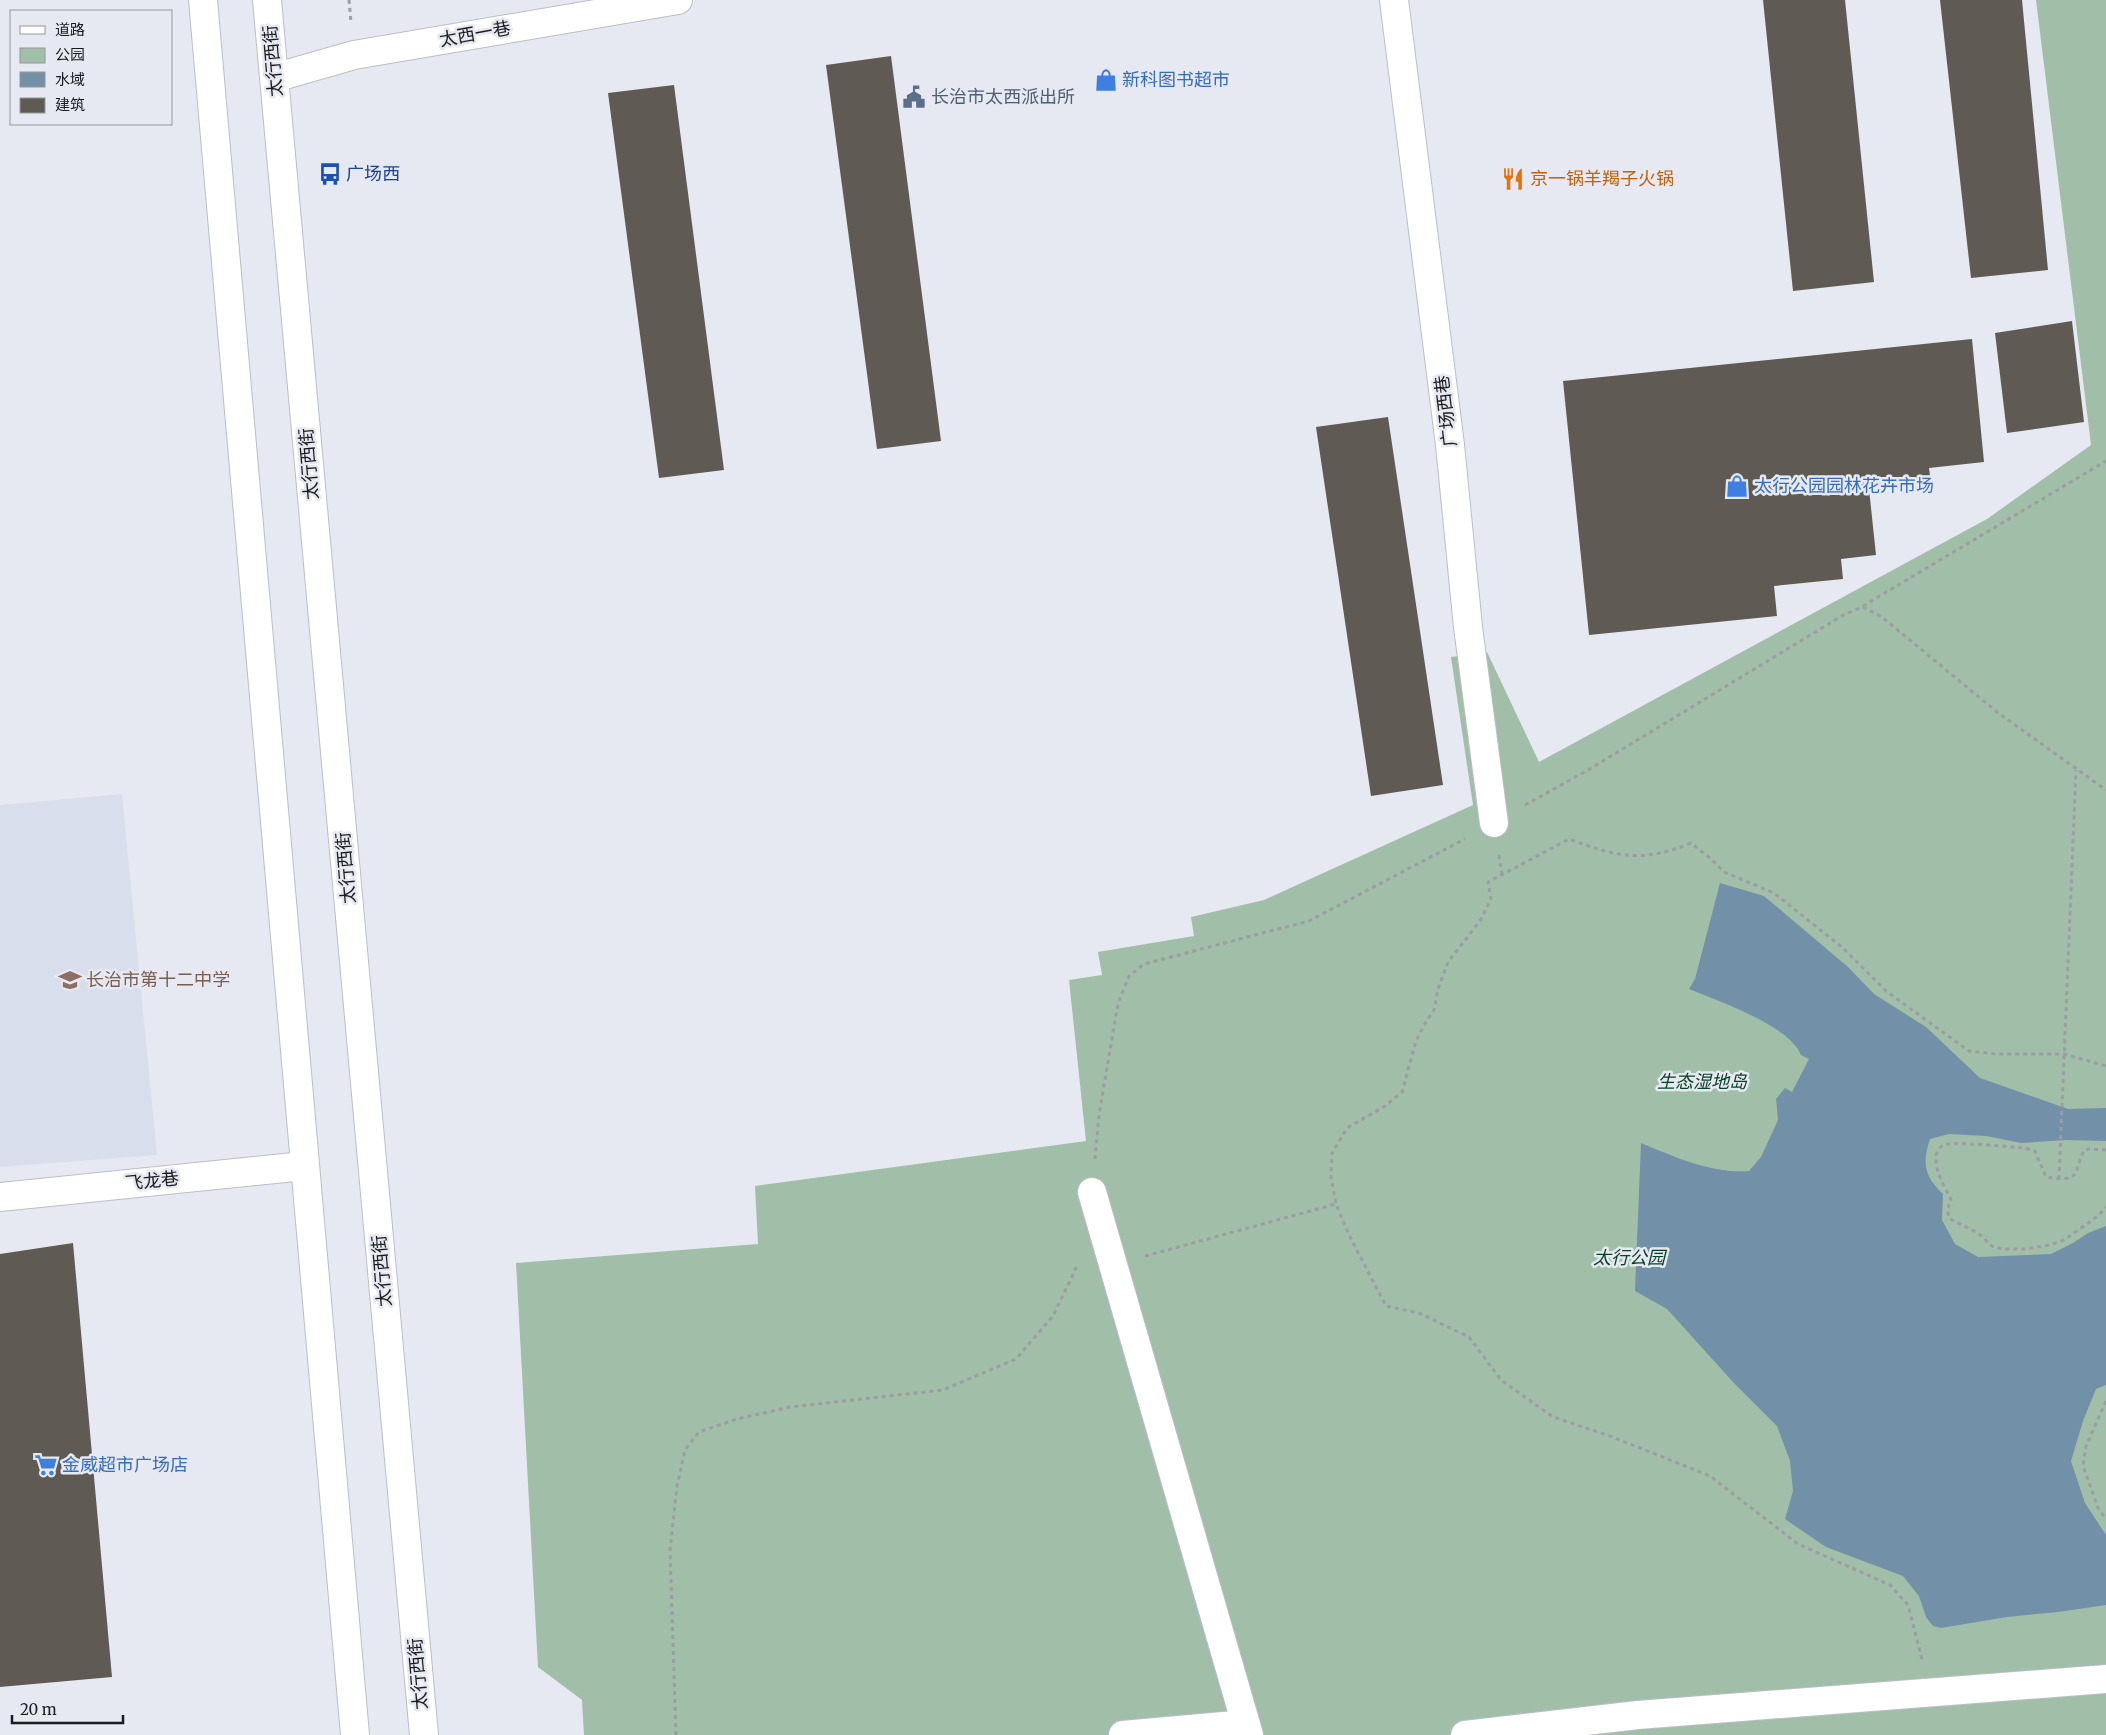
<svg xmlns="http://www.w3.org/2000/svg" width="2106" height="1735" font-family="Merriweather,'Noto Sans SC',serif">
<rect width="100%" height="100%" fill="#e6e9f1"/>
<path fill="#d9deed" d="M 122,794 L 157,1155 L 0,1167 L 0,805 Z"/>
<path fill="#a1bea9" d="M 2036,0 L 2106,0 L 2106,1735 L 584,1735 L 582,1700 L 538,1667 L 516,1263 L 758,1244 L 755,1186 L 1086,1141 L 1069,980 L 1102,975 L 1098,952 L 1194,936 L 1191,917 L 1264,900 L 1473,805 L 1451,657 L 1487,652 L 1539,762 L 1987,519 L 2091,445 Z"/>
<path fill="#7390a9" d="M 1720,883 L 1764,896 L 1848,967 L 1874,994 L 1926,1027 L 1980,1078 L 2068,1109 L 2106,1108 L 2106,1141 L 2066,1140 L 2021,1143 L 1986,1136 L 1949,1134 L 1930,1139 C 1922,1164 1924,1176 1943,1194 L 1942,1220 L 1955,1244 L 1978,1257 L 2051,1254 L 2073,1243 L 2088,1233 L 2106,1226 L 2106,1385 L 2096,1389 L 2083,1421 L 2071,1461 L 2085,1503 L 2106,1535 L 2106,1605 L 2058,1612 L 2007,1617 L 1941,1628 L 1933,1626 L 1926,1617 L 1919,1596 L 1903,1576 L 1826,1547 L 1785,1519 L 1793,1491 L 1790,1461 L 1777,1426 L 1733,1382 L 1667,1309 L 1635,1291 L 1641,1143 C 1675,1157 1712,1174 1749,1171 L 1761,1157 L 1778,1120 L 1776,1099 L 1785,1088 L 1792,1092 L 1809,1059 L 1801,1055 C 1789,1025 1718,1001 1689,989 L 1695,979 Z"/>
<path fill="#5f5a54" d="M 1763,0 L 1845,0 L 1874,282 L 1793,291 Z
M 1940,0 L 2022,0 L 2048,270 L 1971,278 Z
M 891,56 L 941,441 L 877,449 L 826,65 Z
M 674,85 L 724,470 L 659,478 L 608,93 Z
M 2072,321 L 2084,422 L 2007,433 L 1995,333 Z
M 1972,339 L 1984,462 L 1929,468 L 1931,483 L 1869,489 L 1876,555 L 1841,559 L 1843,579 L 1774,586 L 1777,616 L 1589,635 L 1563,381 Z
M 1388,417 L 1443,785 L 1371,796 L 1316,427 Z
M 73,1243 L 112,1677 L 0,1687 L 0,1254 Z"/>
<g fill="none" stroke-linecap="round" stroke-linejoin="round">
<defs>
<path id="minor" d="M 1394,0 L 1450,445 L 1468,627 L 1494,823
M 274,78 L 354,55 L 678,0
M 1092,1192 L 1249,1735
M 0,1197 L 304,1166
M 1123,1735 L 1246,1724
M 1465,1735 L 1638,1715 L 2106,1679"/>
<path id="major" d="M 203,0 L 355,1735
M 267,0 L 424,1735"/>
</defs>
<use href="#minor" stroke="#bcbec6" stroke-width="30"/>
<use href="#major" stroke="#bcbec6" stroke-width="30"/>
<path stroke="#9b9da3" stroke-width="3" stroke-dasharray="4 4" stroke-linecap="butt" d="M 349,0 L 351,22
M 1863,606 L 2106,461
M 1525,805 L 1588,770 L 1845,614 L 1863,607 L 1882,617 L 1997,712 L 2106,790
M 1499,855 L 1502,875
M 2106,1150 L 2085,1149 C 2071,1175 2084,1182 2046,1177 L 2035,1151 L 2025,1148 C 2012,1147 1952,1141 1944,1145 C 1940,1146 1936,1153 1936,1157 C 1935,1172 1945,1187 1951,1200 L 1947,1210 L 1950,1219 L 1978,1233 L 1992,1246 L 2002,1249 L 2026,1249 L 2049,1245 L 2064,1240 L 2098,1216 L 2106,1207
M 1095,1159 L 1099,1115 L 1118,1003 L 1129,976 L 1144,964 L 1309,921 L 1465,839
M 2059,1179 L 2076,770
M 1145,1256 L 1336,1204
M 2106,1401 L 2086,1446 L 2083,1466 L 2098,1508 L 2106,1519
M 1922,1659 L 1908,1605 L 1890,1585 L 1798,1544 L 1710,1476 L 1610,1436 L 1553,1417 L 1501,1380 L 1469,1337 L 1419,1313 L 1386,1306 L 1349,1235 L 1336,1204 L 1331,1177 L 1332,1153 L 1347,1128 L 1385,1106 L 1402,1092 L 1416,1041 L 1424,1025 L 1434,1010 L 1438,989 L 1448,962 L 1480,921 L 1491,899 L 1488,882 L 1569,839 C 1617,857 1643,863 1691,843 L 1711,859 L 1724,872 L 1774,893 L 1843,948 L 1886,991 L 1969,1051 L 1996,1054 L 2064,1054 L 2106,1066
M 676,1735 L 670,1550 L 677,1486 L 685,1450 L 699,1432 L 737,1419 L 790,1407 L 943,1390 L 1016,1359 L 1053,1316 L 1078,1264"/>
<use href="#minor" stroke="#fff" stroke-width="28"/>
<use href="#major" stroke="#fff" stroke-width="28"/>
</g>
<defs>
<symbol id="shop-bare" viewBox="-9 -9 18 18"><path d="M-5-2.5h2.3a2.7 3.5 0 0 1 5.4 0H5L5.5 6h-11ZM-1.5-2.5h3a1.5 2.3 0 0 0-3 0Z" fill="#3f7fe0" stroke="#e6e9f1" stroke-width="2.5" paint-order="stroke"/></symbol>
<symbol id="civic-bare" viewBox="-9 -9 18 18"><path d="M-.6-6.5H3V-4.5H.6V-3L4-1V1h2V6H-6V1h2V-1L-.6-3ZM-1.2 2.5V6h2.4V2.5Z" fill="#5c6f8a" stroke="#e6e9f1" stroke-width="2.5" paint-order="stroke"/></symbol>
<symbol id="bus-bare" viewBox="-9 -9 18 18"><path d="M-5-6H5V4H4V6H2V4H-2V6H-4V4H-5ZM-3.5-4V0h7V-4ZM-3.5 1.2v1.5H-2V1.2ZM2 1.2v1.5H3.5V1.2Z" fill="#1a4fb4" stroke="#e6e9f1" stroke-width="2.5" paint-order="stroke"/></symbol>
<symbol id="restaurant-bare" viewBox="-9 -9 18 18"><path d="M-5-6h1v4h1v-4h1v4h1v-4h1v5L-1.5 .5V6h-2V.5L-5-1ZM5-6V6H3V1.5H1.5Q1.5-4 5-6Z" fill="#e8710a" stroke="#e6e9f1" stroke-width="2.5" paint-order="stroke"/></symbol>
<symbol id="school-bare" viewBox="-9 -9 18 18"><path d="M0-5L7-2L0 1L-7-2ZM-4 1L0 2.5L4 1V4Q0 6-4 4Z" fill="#8d6e63" stroke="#e6e9f1" stroke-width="2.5" paint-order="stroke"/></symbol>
<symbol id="supermarket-bare" viewBox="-9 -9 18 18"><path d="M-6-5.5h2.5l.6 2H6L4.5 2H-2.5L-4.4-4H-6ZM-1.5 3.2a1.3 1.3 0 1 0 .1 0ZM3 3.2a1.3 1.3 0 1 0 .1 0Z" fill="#3f7fe0" stroke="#e6e9f1" stroke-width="2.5" paint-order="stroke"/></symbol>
</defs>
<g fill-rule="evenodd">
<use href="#shop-bare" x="1090" y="64" width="32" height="32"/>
<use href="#civic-bare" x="898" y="81" width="32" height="32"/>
<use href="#bus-bare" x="314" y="158" width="32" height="32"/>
<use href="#restaurant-bare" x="1497" y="163" width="32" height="32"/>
<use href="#shop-bare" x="1721" y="470" width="32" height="32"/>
<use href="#school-bare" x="54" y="964" width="32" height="32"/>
<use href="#supermarket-bare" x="30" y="1449" width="32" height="32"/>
</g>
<g text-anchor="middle" stroke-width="5" stroke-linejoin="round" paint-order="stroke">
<g font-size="18" fill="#1a1b1d" stroke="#e6e9f1">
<text transform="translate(475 34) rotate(-10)" y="6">太西一巷</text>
<text transform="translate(273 61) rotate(-95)" y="6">太行西街</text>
<text transform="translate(1446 411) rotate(-97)" y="6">广场西巷</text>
<text transform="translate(309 464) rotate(-95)" y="6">太行西街</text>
<text transform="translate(346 868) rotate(-95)" y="6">太行西街</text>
<text transform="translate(152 1181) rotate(-6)" y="6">飞龙巷</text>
<text transform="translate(382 1271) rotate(-95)" y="6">太行西街</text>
<text transform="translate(418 1674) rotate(-95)" y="6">太行西街</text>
</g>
<g font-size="18" fill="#366cbe" stroke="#e6e9f1" text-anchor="start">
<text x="1122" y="86">新科图书超市</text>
<text x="1754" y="492">太行公园园林花卉市场</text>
<text x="62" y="1471">金威超市广场店</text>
</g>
<g font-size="18" fill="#4e5e75" stroke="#e6e9f1" text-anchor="start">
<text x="931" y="103">长治市太西派出所</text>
</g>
<g font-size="18" fill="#164399" stroke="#e6e9f1" text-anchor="start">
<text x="346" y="180">广场西</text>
</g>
<g font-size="18" fill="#c56008" stroke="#e6e9f1" text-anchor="start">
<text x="1530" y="185">京一锅羊羯子火锅</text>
</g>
<g font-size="18" fill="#785e54" stroke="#e6e9f1" text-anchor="start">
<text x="86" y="986">长治市第十二中学</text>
</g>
<g font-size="18" font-style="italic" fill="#074323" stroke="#e6e9f1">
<text x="1702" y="1088">生态湿地岛</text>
<text x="1629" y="1264">太行公园</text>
</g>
</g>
<rect x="10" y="10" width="162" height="115" fill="#e6e9f1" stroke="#94979c"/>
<rect x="20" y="26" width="25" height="8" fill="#ffffff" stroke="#94979c"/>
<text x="55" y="35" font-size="15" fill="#1a1b1d">道路</text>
<rect x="20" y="48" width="25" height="15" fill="#a1bea9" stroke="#94979c"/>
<text x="55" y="60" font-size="15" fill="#1a1b1d">公园</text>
<rect x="20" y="72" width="25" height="15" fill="#7390a9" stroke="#94979c"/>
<text x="55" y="85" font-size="15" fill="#1a1b1d">水域</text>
<rect x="20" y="98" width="25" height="15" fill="#5f5a54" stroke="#94979c"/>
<text x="55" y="110" font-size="15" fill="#1a1b1d">建筑</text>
<path d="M12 1715v8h111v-8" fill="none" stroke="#1a1b1d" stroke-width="2.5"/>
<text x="20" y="1715" font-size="15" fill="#1a1b1d" stroke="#e6e9f1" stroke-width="4" paint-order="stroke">20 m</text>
</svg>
